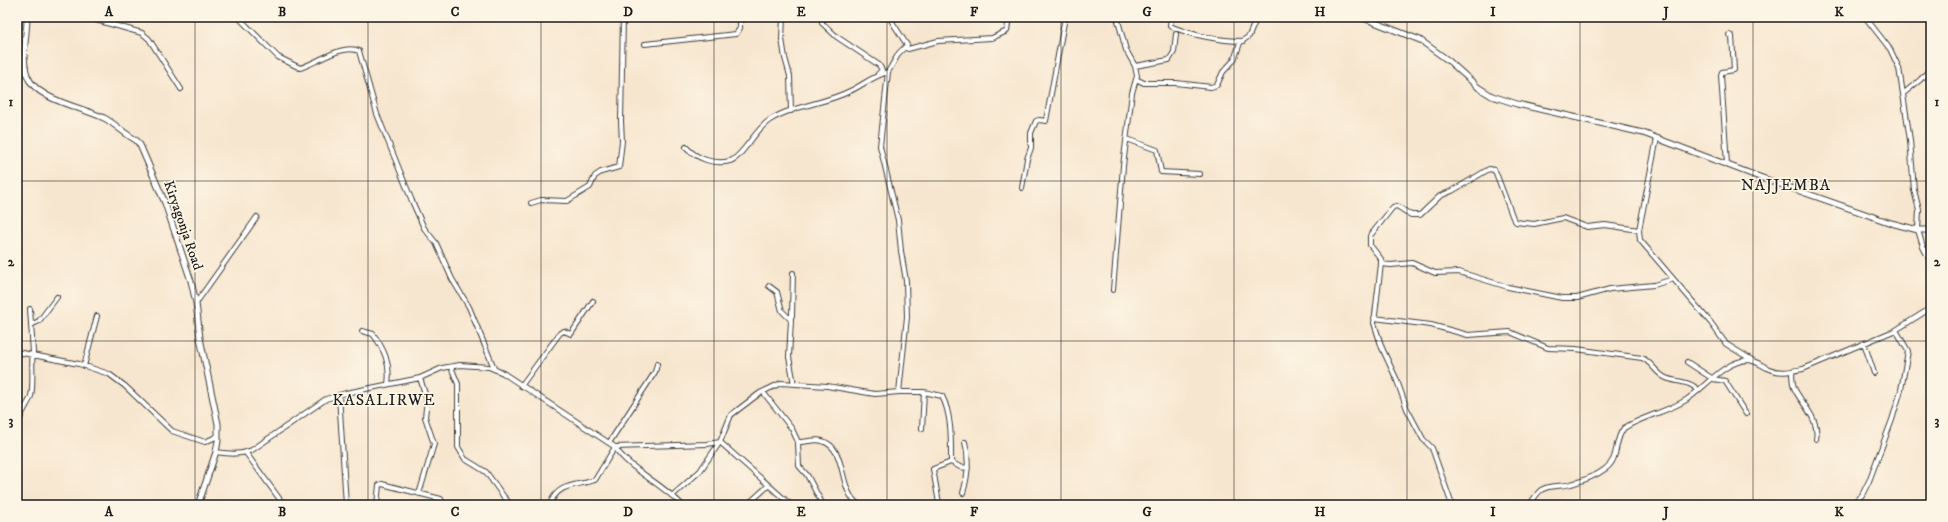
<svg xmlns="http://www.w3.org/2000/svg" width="1948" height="522" font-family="'IM FELL DW Pica',serif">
<rect width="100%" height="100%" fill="#fcf5e5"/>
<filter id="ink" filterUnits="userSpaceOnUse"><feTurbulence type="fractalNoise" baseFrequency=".025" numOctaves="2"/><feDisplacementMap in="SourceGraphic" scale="8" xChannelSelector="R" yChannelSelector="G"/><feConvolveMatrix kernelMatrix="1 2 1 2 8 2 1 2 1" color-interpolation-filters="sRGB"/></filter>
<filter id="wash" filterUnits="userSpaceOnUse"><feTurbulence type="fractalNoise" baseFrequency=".012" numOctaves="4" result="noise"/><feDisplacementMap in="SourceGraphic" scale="16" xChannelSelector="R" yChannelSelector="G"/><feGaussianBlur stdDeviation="0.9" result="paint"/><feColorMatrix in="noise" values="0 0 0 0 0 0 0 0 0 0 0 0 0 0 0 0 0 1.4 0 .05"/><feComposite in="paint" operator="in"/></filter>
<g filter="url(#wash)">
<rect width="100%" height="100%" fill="#f7e6cf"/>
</g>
<g filter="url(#ink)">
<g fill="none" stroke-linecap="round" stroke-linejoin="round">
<defs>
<path id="minor" d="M 92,17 L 96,20 L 142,33 L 149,39 L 181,89
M 238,17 L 278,57 L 300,68 C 317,63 343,43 359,51 L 377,114 L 412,201 L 424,228 L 436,243 L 452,279 L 469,307 L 494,368
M 783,17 L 782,39 L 785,58 L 790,76 L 791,111
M 827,17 L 822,20 L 822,23 L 837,37 L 879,65 L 882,70 L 878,74
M 1171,17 L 1170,26 C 1191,35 1220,41 1243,41
M 1865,17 L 1890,49 L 1899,68 L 1910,140 L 1914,190 L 1919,210 L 1918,230 L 1923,247 L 1931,262
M 645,44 L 736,34 L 740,28 L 740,17
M 906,47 L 908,49 L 938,41 L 992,38 L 1007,31 L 1009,17
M 1135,66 L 1169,60 L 1174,52 L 1176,34
M 17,70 L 26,68
M 1136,79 L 1144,83 L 1176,83 L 1211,87 L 1217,85 L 1223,72 L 1234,60 L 1240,43 L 1249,36 L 1257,17
M 1904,93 L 1920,80 L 1931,68
M 1657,138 L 1639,230 L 1640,240 L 1711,323 L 1726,344 L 1752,360
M 1127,139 L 1157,150 L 1161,172 L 1200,174
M 686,147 C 697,159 714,165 730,161 C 742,158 756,128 770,120 C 794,105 825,104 850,91 C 863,85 873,76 888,72
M 1727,164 L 1721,75 L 1722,72 L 1734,70 L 1732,36 L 1729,35
M 1022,188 L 1027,159 L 1031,148 L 1031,133 L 1036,121 L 1039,120 L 1046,121 L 1065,17
M 531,203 L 541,200 L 567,201 L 590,187 L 595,176 L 601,172 L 619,167 L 622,141 L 621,121 L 623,17
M 1381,264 L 1381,259 L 1370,245 L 1370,236 L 1393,207 L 1397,206 L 1411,215 L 1420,215 L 1440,196 L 1452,191 L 1489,169 L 1494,170 L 1496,173 L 1513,218 L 1516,222 L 1534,224 L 1563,218 L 1587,227 L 1605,225 L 1639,230
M 769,286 L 777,292 L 782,311 L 791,320 L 789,357 L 794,384
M 1113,290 L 1123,166 L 1132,93 L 1137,76 L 1135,66 L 1126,50 L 1117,17
M 196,303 L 257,217
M 788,317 L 791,318 L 792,315 L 793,273
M 1374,318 L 1431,325 L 1468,335 L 1510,332 L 1548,348 L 1576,349 L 1642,358 C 1652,362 1656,374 1666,378 C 1675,382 1691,381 1698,390
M 31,325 L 39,321 L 57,297
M 362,331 L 373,334 C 384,349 391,364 388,384
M 1864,343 L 1874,373
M 17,352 L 79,364 L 109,374 L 125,386 L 172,431 L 205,442 L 218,436
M 1687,362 L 1713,379 L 1725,381 L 1746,414
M 84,366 L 97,316
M 451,367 L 458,384 L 458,447 L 465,459 L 486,472 L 504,497 L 511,505
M 1792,371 C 1792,378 1792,384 1795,390 C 1803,405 1820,420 1816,439
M 521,386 L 560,333 L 564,331 L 571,334 L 593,301
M 763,392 L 792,429 L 798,442 C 806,443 815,438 822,441 C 848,448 837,490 859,505
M 899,392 L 924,392 L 942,396 C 952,415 951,442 951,462 L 960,467 L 968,468
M 339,395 L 346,505
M 17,427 C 19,421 21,415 24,410 C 26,405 30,401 31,396 C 34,385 31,357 33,352 L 30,309
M 922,429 L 924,392
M 798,442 L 799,466 L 807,475 L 823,505
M 609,443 L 655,372 L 657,364
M 216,452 C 230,454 240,455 252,450 L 326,399 L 346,393 L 420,378 L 442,368 L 460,365 L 489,367 L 503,373 L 615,447 C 626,467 664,485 682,505
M 246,453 L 284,505
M 963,493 C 968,476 970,460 965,442
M 419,494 L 434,444 L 425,417 L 427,400 L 420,378
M 673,495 L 700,471 L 720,442 L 791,505
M 377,505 L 379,485 L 382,484 L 441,499 L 443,505
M 550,505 C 557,482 579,486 595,480 L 615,447 L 707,444 L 720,442 L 731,415 L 760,393 L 781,383 L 827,386 L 875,394 L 899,392 L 907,317 L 906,281 L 901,251 L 898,220 L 880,146 L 888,72 L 899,53 L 907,45 L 889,17
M 747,505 L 768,486
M 937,505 L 939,503 L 933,469 L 951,462
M 1452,505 L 1432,448 L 1423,439 L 1407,409 L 1396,378 L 1382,348 L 1374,323 L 1381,264 L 1391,265 L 1412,263 L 1435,273 L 1459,272 L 1508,287 L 1562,298 L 1577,298 L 1610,289 L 1654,285 L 1673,279
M 1530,505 C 1533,500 1536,494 1541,490 C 1550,484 1562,487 1571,484 C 1582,481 1596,476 1605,469 C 1620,459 1613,441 1624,428 C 1643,416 1667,412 1686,400 C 1705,388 1723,362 1747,360 C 1756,360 1762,366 1769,369 C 1780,374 1792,371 1803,369 L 1896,330 L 1931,308
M 1851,505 L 1862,495 L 1869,481 L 1892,420 L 1901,390 L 1908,351 L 1896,330"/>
<path id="tertiary" d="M 27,17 C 27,35 21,58 27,75 C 36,101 84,107 106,119 C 116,125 125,134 136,140 L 140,145 L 165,203 L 191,281 L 196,303 L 200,338 L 218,424 L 218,441 L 216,452 L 198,505
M 1361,17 L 1420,40 L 1449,61 L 1479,88 L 1492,96 L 1517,104 L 1643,133 L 1754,175 L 1891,223 L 1918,230 L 1931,230"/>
</defs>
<use href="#minor" stroke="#3d3a37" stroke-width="6"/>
<use href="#tertiary" stroke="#3d3a37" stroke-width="7"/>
<use href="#minor" stroke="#fff" stroke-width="4"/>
<use href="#tertiary" stroke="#fff" stroke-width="5"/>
</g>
</g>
<path fill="none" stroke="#1c1c1c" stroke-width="1" stroke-opacity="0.55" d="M 195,17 L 195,505M 368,17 L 368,505M 541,17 L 541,505M 714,17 L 714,505M 887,17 L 887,505M 1061,17 L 1061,505M 1234,17 L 1234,505M 1407,17 L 1407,505M 1580,17 L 1580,505M 1753,17 L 1753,505M 17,181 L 1931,181M 17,341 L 1931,341"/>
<g text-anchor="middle" stroke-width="3.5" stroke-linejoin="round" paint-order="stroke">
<g font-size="14" fill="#1c1c1c" stroke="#fcf5e5">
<text transform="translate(184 225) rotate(71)" y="5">Kiryagonja Road</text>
</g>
<g font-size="16" letter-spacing="1" fill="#1c1c1c" stroke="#fcf5e5">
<text x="1786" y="190">NAJJEMBA</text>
<text x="384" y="405">KASALIRWE</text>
</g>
</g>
<rect width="1948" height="522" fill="none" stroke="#fcf5e5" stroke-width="44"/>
<rect x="22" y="22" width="1904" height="478" fill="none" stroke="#1c1c1c" stroke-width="1.5"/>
<g font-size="13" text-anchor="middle" font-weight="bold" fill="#1c1c1c">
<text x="109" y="16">A</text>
<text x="282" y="16">B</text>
<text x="455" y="16">C</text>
<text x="628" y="16">D</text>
<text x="801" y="16">E</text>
<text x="974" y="16">F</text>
<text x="1147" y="16">G</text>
<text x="1320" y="16">H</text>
<text x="1493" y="16">I</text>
<text x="1666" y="16">J</text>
<text x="1839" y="16">K</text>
<text x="11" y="106">1</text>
<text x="1937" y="106">1</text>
<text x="11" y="266">2</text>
<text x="1937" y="266">2</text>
<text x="11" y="425">3</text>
<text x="1937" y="425">3</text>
<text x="109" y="516">A</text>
<text x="282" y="516">B</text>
<text x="455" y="516">C</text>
<text x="628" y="516">D</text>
<text x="801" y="516">E</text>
<text x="974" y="516">F</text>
<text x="1147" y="516">G</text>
<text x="1320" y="516">H</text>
<text x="1493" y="516">I</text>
<text x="1666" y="516">J</text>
<text x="1839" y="516">K</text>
</g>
</svg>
